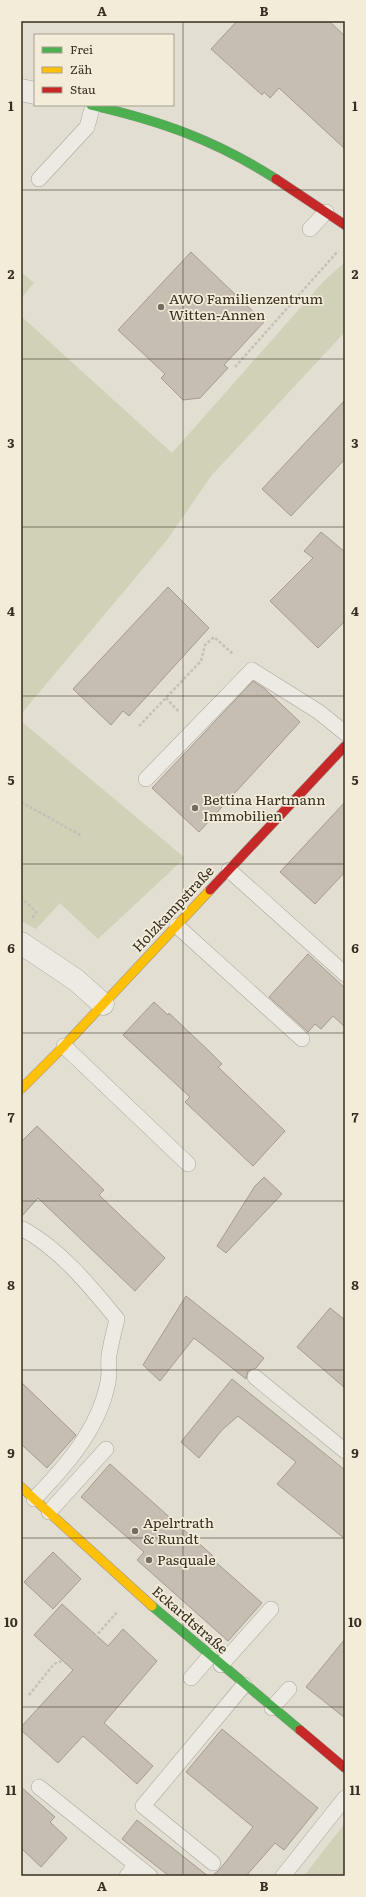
<svg xmlns="http://www.w3.org/2000/svg" width="366" height="1897" font-family="Literata,serif">
<rect width="100%" height="100%" fill="#e3ded2"/>
<path fill="#d0d1b6" d="M 345,262 L 345,332 L 211,476 L 167,540 L 21,714 L 21,316 L 172,453 L 324,281 Z
M 21,272 L 34,283 L 21,298 Z
M 21,721 L 185,858 L 98,939 L 60,903 L 36,929 L 21,921 Z
M 345,1823 L 345,1876 L 304,1876 Z"/>
<path fill="#c7beb3" stroke="#a39b91" d="M 237,21 L 329,21 L 345,36 L 345,149 L 279,88 L 270,98 L 264,92 L 262,95 L 211,49 Z
M 191,252 L 264,322 L 224,365 L 228,368 L 200,398 L 183,400 L 161,378 L 165,374 L 118,330 Z
M 345,400 L 345,459 L 291,516 L 262,489 Z
M 321,532 L 345,552 L 345,621 L 318,648 L 270,601 L 313,558 L 304,551 Z
M 168,587 L 209,628 L 129,716 L 123,711 L 111,725 L 73,689 Z
M 253,681 L 265,689 L 300,722 L 199,832 L 152,788 Z
M 345,802 L 345,872 L 315,904 L 280,872 Z
M 308,954 L 345,988 L 345,1027 L 333,1016 L 321,1029 L 315,1024 L 308,1032 L 269,997 Z
M 154,1002 L 168,1015 L 169,1013 L 210,1052 L 222,1064 L 218,1067 L 285,1131 L 253,1166 L 185,1102 L 190,1097 L 123,1035 Z
M 37,1126 L 104,1190 L 99,1195 L 165,1258 L 135,1291 L 38,1198 L 21,1217 L 21,1142 Z
M 264,1177 L 282,1194 L 226,1253 L 217,1246 L 255,1186 Z
M 186,1296 L 264,1358 L 256,1368 L 248,1371 L 246,1379 L 194,1338 L 160,1381 L 143,1365 Z
M 330,1308 L 345,1320 L 345,1388 L 297,1347 Z
M 232,1379 L 345,1470 L 345,1539 L 277,1484 L 296,1462 L 238,1416 L 222,1430 L 199,1458 L 181,1442 Z
M 21,1382 L 76,1435 L 47,1468 L 21,1444 Z
M 110,1464 L 213,1556 L 211,1558 L 262,1603 L 228,1641 L 137,1560 L 144,1552 L 81,1497 Z
M 53,1552 L 81,1579 L 53,1609 L 24,1582 Z
M 62,1604 L 108,1646 L 123,1629 L 157,1661 L 104,1723 L 153,1766 L 137,1784 L 83,1736 L 58,1763 L 21,1730 L 21,1727 L 73,1670 L 34,1635 Z
M 345,1639 L 345,1718 L 306,1687 Z
M 222,1729 L 318,1808 L 284,1850 L 275,1843 L 246,1876 L 212,1876 L 220,1869 L 253,1827 L 186,1772 Z
M 21,1787 L 55,1817 L 50,1822 L 67,1838 L 41,1867 L 21,1848 Z
M 137,1820 L 208,1876 L 169,1876 L 122,1839 Z"/>
<g fill="none" stroke-linecap="round" stroke-linejoin="round">
<defs>
<path id="lane" d="M 39,179 L 87,127 L 93,105
M 310,229 L 326,212
M 146,779 L 252,670 L 319,712 L 345,733
M 229,870 L 345,974
M 177,926 L 302,1039
M 64,1046 L 188,1164
M 23,1229 C 61,1250 90,1286 117,1319 C 114,1331 111,1343 109,1355 C 108,1364 110,1373 108,1382 C 99,1429 66,1466 34,1499
M 255,1377 L 345,1451
M 49,1512 L 106,1449
M 221,1665 L 271,1609
M 191,1678 L 210,1656
M 272,1708 L 289,1689
M 39,1787 L 150,1876
M 213,1863 L 143,1806 L 244,1685
M 127,1876 L 136,1865
M 283,1876 L 345,1798"/>
<path id="street" d="M 21,90 L 35,93
M 21,943 L 76,980 L 103,1004"/>
<path id="fast" d="M 91,105 C 161,121 215,140 276,179
M 152,1606 L 300,1730"/>
<path id="slow" d="M 21,1089 L 64,1046 L 210,890
M 21,1487 L 152,1606"/>
<path id="jam" d="M 276,179 L 345,225
M 210,890 L 345,746
M 300,1730 L 345,1768"/>
</defs>
<use href="#lane" stroke="#a9a49a" stroke-width="16"/>
<use href="#street" stroke="#a9a49a" stroke-width="23"/>
<use href="#fast" stroke="#99938a" stroke-width="10"/>
<use href="#slow" stroke="#99938a" stroke-width="10"/>
<use href="#jam" stroke="#99938a" stroke-width="10"/>
<path stroke="#c4c1b9" stroke-width="2.5" stroke-dasharray="3 2" stroke-linecap="butt" d="M 235,367 L 338,251
M 166,698 L 179,712
M 139,726 L 201,661 L 205,645 L 214,637 L 233,654
M 21,802 L 82,836
M 21,897 L 36,912 L 32,919
M 29,1695 L 54,1664 L 80,1654 L 118,1611"/>
<use href="#lane" stroke="#eceae2" stroke-width="15"/>
<use href="#street" stroke="#eceae2" stroke-width="22"/>
<use href="#fast" stroke="#4caf50" stroke-width="9"/>
<use href="#slow" stroke="#ffc107" stroke-width="9"/>
<use href="#jam" stroke="#c62828" stroke-width="9"/>
</g>
<path fill="none" stroke="#372e22" stroke-width="1" stroke-opacity="0.55" d="M 183,21 L 183,1876M 21,190 L 345,190M 21,359 L 345,359M 21,527 L 345,527M 21,696 L 345,696M 21,864 L 345,864M 21,1033 L 345,1033M 21,1201 L 345,1201M 21,1370 L 345,1370M 21,1538 L 345,1538M 21,1707 L 345,1707"/>
<g fill="#736c60" stroke="#f2ecd9" stroke-width="1.5">
<circle cx="161" cy="307" r="4"/>
<circle cx="195" cy="808" r="4"/>
<circle cx="135" cy="1531" r="4"/>
<circle cx="149" cy="1560" r="4"/>
</g>
<g text-anchor="middle" stroke-width="3.5" stroke-linejoin="round" paint-order="stroke">
<g font-size="14" fill="#372e22" stroke="#f2ecd9" text-anchor="start">
<text x="169" y="304">AWO Familienzentrum<tspan x="169" dy="16">Witten-Annen</tspan></text>
<text x="203" y="805">Bettina Hartmann<tspan x="203" dy="16">Immobilien</tspan></text>
<text x="143" y="1528">Apelrtrath<tspan x="143" dy="16">&amp; Rundt</tspan></text>
<text x="157" y="1565">Pasquale</text>
</g>
<g font-size="14" fill="#372e22" stroke="#f2ecd9">
<text transform="translate(173 909) rotate(-47)" y="5">Holzkampstraße</text>
<text transform="translate(190 1620) rotate(41)" y="5">Eckardtstraße</text>
</g>
</g>
<rect width="366" height="1897" fill="none" stroke="#f2ecd9" stroke-width="44"/>
<rect x="34" y="34" width="140" height="72" fill="#f2ecd9" stroke="#a7a090"/>
<rect x="42" y="47" width="20" height="6" fill="#4caf50" stroke="#a7a090"/>
<text x="70" y="54" font-size="12" fill="#372e22">Frei</text>
<rect x="42" y="67" width="20" height="6" fill="#ffc107" stroke="#a7a090"/>
<text x="70" y="74" font-size="12" fill="#372e22">Zäh</text>
<rect x="42" y="87" width="20" height="6" fill="#c62828" stroke="#a7a090"/>
<text x="70" y="94" font-size="12" fill="#372e22">Stau</text>
<rect x="22" y="22" width="322" height="1853" fill="none" stroke="#372e22" stroke-width="1.5"/>
<g font-size="13" text-anchor="middle" font-weight="bold" fill="#372e22">
<text x="102" y="16">A</text>
<text x="264" y="16">B</text>
<text x="11" y="111">1</text>
<text x="355" y="111">1</text>
<text x="11" y="279">2</text>
<text x="355" y="279">2</text>
<text x="11" y="448">3</text>
<text x="355" y="448">3</text>
<text x="11" y="616">4</text>
<text x="355" y="616">4</text>
<text x="11" y="785">5</text>
<text x="355" y="785">5</text>
<text x="11" y="953">6</text>
<text x="355" y="953">6</text>
<text x="11" y="1122">7</text>
<text x="355" y="1122">7</text>
<text x="11" y="1290">8</text>
<text x="355" y="1290">8</text>
<text x="11" y="1458">9</text>
<text x="355" y="1458">9</text>
<text x="11" y="1627">10</text>
<text x="355" y="1627">10</text>
<text x="11" y="1795">11</text>
<text x="355" y="1795">11</text>
<text x="102" y="1891">A</text>
<text x="264" y="1891">B</text>
</g>
</svg>
